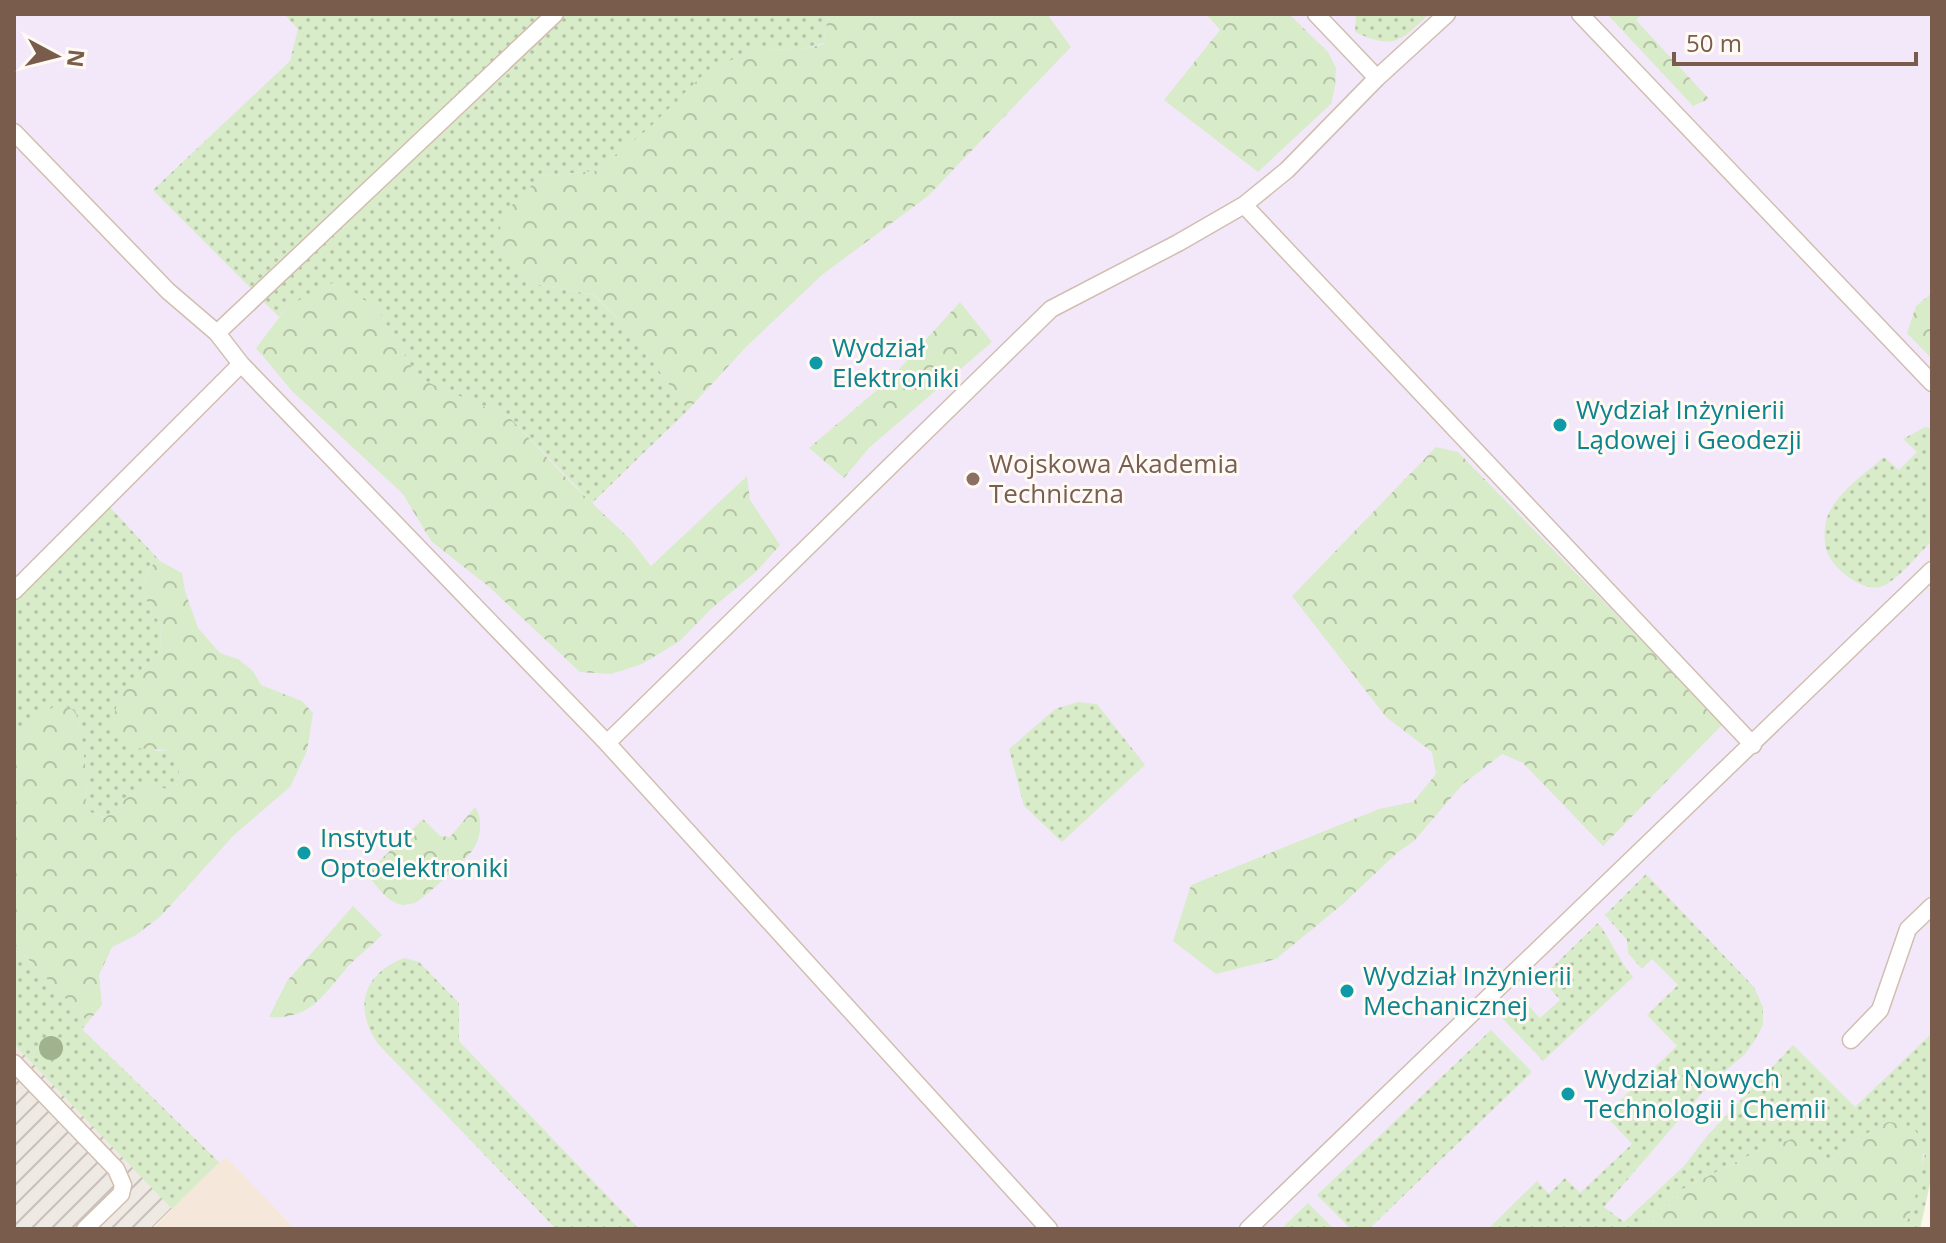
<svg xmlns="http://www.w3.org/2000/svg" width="1946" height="1243" font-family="'Open Sans',sans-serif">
<defs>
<pattern id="industrial-furrows" width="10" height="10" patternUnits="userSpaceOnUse" patternTransform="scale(2)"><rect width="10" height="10" fill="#efe9e4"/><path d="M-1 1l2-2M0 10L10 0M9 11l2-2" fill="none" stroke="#c7c0bb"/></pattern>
<pattern id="grass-dots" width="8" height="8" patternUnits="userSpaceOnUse" patternTransform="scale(2)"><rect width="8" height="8" fill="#d8ecc9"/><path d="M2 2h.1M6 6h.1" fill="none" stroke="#b4c2a5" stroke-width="1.8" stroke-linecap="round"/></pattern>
<pattern id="forest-crowns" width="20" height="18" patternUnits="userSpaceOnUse" patternTransform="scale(2)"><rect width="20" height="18" fill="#d8ecc9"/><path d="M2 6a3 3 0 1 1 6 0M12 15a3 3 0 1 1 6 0" fill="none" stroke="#b4c2a5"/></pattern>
</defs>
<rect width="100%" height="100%" fill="#fdf6ec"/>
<path fill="#f5e8da" d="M 227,1157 L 295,1229 L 152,1229 L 219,1162 Z"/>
<path fill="url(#industrial-furrows)" d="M 14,944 L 82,1029 L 219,1162 L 151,1229 L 14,1229 Z"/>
<path fill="#f3e8fa" d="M 14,14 L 1932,14 L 1932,1174 L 1920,1229 L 295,1229 L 227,1158 L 219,1162 L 82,1029 L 87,1022 L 14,944 Z"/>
<path fill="url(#grass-dots)" d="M 284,14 L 828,14 L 824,43 L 798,50 L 757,49 L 595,171 L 541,176 L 525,282 L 594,295 L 633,335 L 688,410 L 592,503 L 510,418 L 418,378 L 378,310 L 288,306 L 279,317 L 153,190 L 290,61 L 298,29 Z
M 1356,14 L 1429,14 C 1400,42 1394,50 1355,32 Z
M 1925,427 L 1932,428 L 1932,541 C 1918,554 1903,574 1887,584 C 1867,597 1834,570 1827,552 C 1823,541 1824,525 1828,515 C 1838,491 1865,474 1884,457 L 1899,470 L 1917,452 L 1903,439 Z
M 108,505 L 160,561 L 149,567 L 142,592 L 160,624 L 161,651 L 141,670 L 155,751 L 169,750 L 179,762 L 179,783 L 168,789 L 144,786 L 120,803 L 106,818 L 85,810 C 89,775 83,744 75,710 L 30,722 L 14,741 L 14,602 Z
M 1078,702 L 1097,704 L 1145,765 L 1062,842 L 1024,806 L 1009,749 L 1055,709 Z
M 1646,874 L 1754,987 L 1763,1007 L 1763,1025 L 1755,1040 L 1745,1054 L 1708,1086 L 1604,1207 L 1624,1222 L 1684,1166 L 1707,1136 L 1793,1045 L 1855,1107 L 1932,1033 L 1932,1174 L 1920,1229 L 1905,1229 L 1925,1154 L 1860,1137 L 1830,1161 L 1762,1149 L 1679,1191 L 1641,1229 L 1488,1229 L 1537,1181 L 1549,1194 L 1565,1178 L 1580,1193 L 1632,1144 L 1605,1115 L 1677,1046 L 1647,1015 L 1678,985 L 1652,959 L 1642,969 L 1628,953 L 1627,940 L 1605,915 Z
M 1598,923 C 1612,941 1618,960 1633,977 L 1543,1061 L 1501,1017 L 1521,998 L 1540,1018 L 1560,1000 L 1541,978 Z
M 14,944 L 88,1022 L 82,1029 L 219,1162 L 172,1209 L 14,1044 Z
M 404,958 L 419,962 L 459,1003 L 459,1041 L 639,1229 L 556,1229 L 378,1044 C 353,1008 363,974 404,958 Z
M 1491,1030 L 1532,1072 L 1369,1229 L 1351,1229 L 1317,1195 Z
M 1308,1203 L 1334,1229 L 1281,1229 Z"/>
<path fill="url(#forest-crowns)" d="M 828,14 L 1047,14 L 1071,47 L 928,196 L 822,275 L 746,347 L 688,410 L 633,335 L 595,295 L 525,282 L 497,252 L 502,215 L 541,176 L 595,171 L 648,129 L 708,70 L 757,49 L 798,50 L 824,44 Z
M 1206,14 L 1289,14 L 1328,52 L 1336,68 L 1335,86 L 1331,104 L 1258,172 L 1164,100 L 1220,30 Z
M 1607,14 L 1642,14 L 1636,20 L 1709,99 L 1693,106 Z
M 338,280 L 378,310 L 418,378 L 510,418 L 573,485 L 630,539 L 651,566 L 747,476 L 750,500 L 780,545 L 756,572 L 712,608 L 680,641 L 642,664 L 611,674 L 580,672 L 488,586 L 431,541 L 403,494 L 292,391 L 256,348 L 288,306 Z
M 1932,293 L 1932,359 L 1907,333 L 1916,306 Z
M 960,302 L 992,342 L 869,448 L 844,478 L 809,448 L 891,378 Z
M 1436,447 L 1458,452 L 1723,724 L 1603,846 L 1523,763 L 1502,754 L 1462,785 L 1414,841 L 1398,852 L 1344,903 L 1276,959 L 1216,974 L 1173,941 L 1191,885 L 1379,809 L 1413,802 L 1436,774 L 1432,752 L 1386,717 L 1292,596 Z
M 160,561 L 182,573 L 185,591 L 198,628 L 220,653 L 238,659 L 253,671 L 261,685 L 302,701 L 313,713 L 307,751 L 290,787 L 234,835 L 161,916 L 136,935 L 112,947 L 99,975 L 102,1005 L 88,1022 L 14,944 L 14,741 L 30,722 L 58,704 L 75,710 C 83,744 89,775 85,810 L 105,818 L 120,803 L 144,786 L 168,789 L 179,783 L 179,762 L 169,750 L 130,748 C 126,743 120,738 117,733 C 102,706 143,668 161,651 L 160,624 L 142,592 L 149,567 Z
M 475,807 C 483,818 481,836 474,848 C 468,858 426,897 415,903 C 415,903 404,905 403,905 C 388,904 376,884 366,874 L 423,819 L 440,836 L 450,837 Z
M 353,906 L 382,935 C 370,947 356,957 345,970 C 322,997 309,1020 269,1017 L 287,981 Z
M 1888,1122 C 1896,1123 1906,1124 1912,1128 C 1937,1146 1912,1204 1905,1229 L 1641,1229 L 1679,1191 L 1762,1149 L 1801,1136 L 1830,1161 L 1860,1137 Z"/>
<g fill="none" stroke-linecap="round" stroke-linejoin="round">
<defs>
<path id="service" d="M 1580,14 L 1932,383
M 1377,78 L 1447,14
M 14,132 L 168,291 L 217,333 L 241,364 L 607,743 L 1049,1229
M 1244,205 L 1753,745
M 217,333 L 555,14
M 14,591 L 241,364
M 607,743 L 1051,309 L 1178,243 L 1244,205 L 1287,170 L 1377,78 L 1316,14
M 1851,1040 L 1880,1010 L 1908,929 L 1932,906
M 14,1063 L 116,1169 L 123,1185 L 121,1194 L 85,1229
M 1248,1229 L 1932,570"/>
</defs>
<use href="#service" stroke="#d1beb0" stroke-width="19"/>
<use href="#service" stroke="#fff" stroke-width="16"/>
</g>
<circle fill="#a0b28e" cx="51" cy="1048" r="12"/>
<g fill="#0f9aa8" stroke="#fffaf3" stroke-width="3">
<circle cx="816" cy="363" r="8"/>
<circle cx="1560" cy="425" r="8"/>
<circle cx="304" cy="853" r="8"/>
<circle cx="1347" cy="991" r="8"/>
<circle cx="1568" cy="1094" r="8"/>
</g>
<circle fill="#8d6e63" stroke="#fffaf3" stroke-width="3" cx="973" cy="479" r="8"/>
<g text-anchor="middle" stroke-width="6" stroke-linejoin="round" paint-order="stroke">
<g font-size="26" fill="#0d838f" stroke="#fffaf3" text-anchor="start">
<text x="832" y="357">Wydział<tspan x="832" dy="30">Elektroniki</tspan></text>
<text x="1576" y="419">Wydział Inżynierii<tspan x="1576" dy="30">Lądowej i Geodezji</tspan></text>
<text x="320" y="847">Instytut<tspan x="320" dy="30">Optoelektroniki</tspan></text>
<text x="1363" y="985">Wydział Inżynierii<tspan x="1363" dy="30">Mechanicznej</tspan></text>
<text x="1584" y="1088">Wydział Nowych<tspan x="1584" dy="30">Technologii i Chemii</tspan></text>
</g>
<g font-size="26" fill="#785e54" stroke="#fffaf3" text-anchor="start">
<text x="989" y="473">Wojskowa Akademia<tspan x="989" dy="30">Techniczna</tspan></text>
</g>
</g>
<rect width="1946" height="1243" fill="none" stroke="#7a5c4d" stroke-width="32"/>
<g transform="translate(56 56) rotate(97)" stroke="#fffaf3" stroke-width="6" paint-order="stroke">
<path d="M0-6L14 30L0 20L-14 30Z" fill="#7a5c4d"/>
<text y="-12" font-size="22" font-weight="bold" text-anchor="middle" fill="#7a5c4d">N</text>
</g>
<path d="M1674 52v12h242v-12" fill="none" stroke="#7a5c4d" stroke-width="4"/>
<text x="1686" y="52" font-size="24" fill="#7a5c4d" stroke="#fffaf3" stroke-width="6" paint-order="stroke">50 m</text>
</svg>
